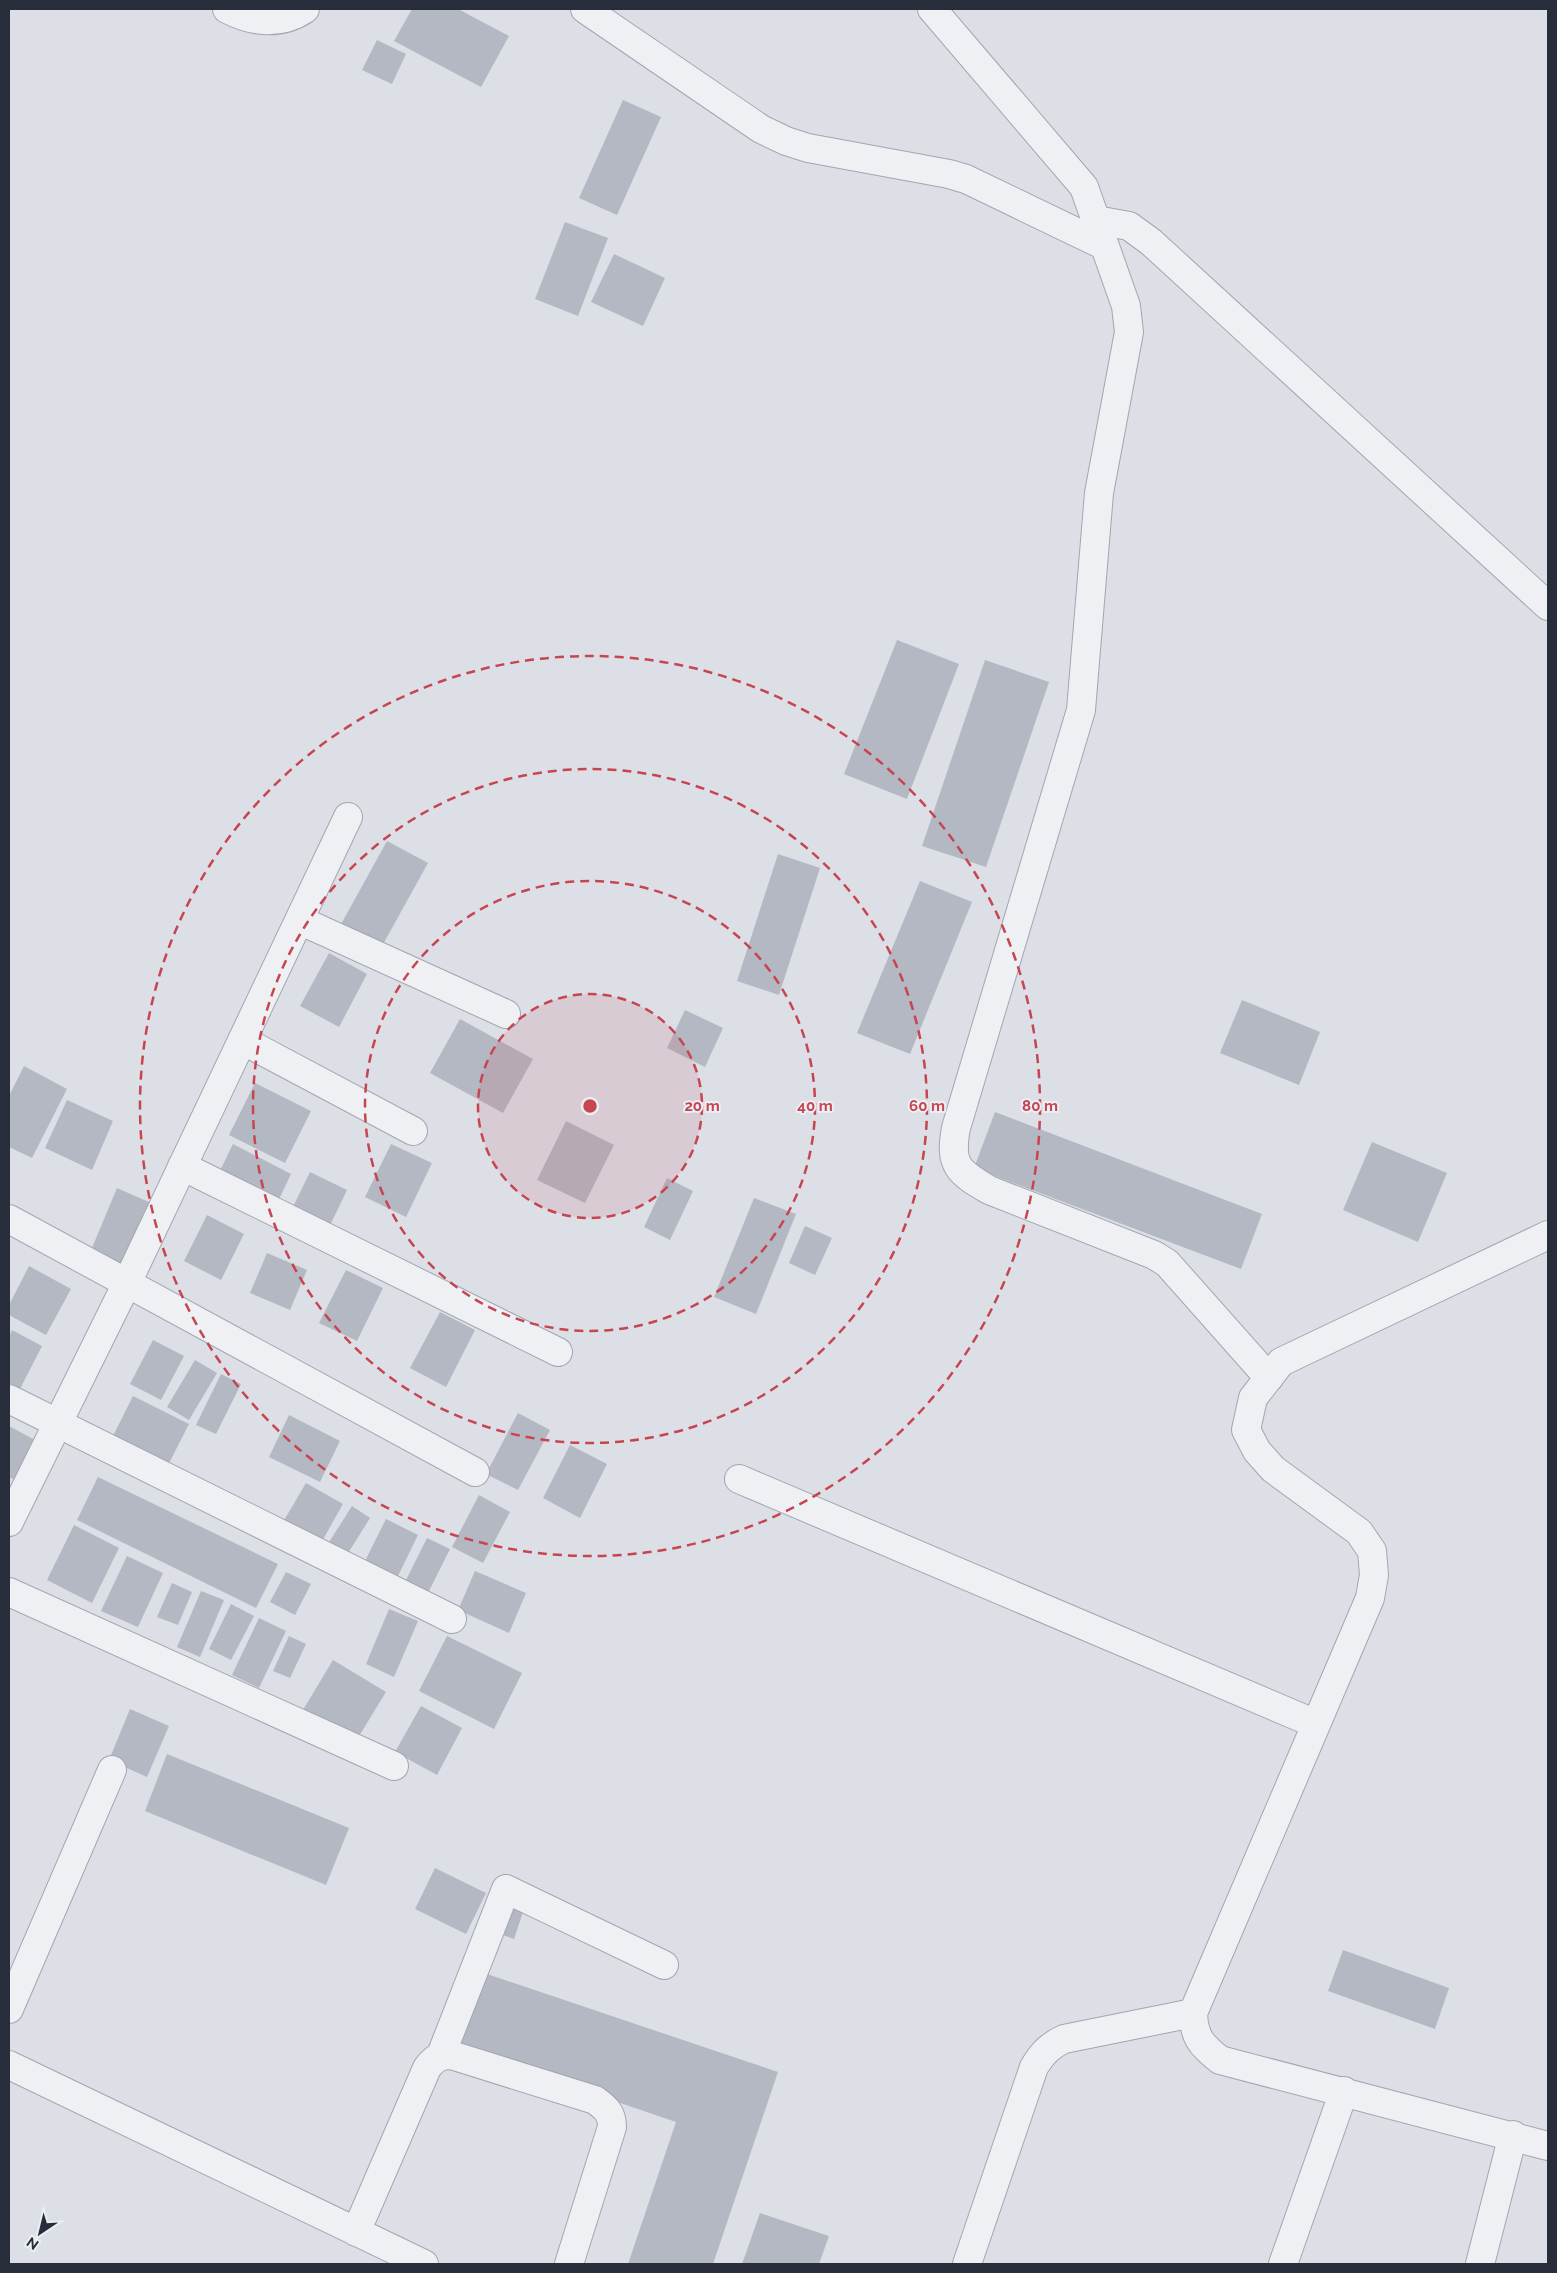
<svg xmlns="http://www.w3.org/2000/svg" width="1557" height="2273" font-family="Raleway,sans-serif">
<rect width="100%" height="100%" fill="#dcdfe5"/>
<path fill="#b4b8c2" d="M 412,9 L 458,9 L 509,36 L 481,87 L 394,41 Z
M 377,40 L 406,54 L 392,84 L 362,70 Z
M 623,100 L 661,117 L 617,215 L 579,198 Z
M 565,222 L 608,238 L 578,316 L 535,299 Z
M 614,254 L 665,278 L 643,326 L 591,302 Z
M 897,640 L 959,664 L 907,799 L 844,774 Z
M 985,660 L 1049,682 L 986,867 L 922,846 Z
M 387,841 L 428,863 L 376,957 L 335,935 Z
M 778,854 L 820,868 L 779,995 L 737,981 Z
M 920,881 L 972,902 L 910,1054 L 857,1033 Z
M 329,953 L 367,974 L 339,1027 L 300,1006 Z
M 1242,1000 L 1320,1032 L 1299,1085 L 1220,1053 Z
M 685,1010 L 723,1028 L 705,1067 L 667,1048 Z
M 460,1019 L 533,1059 L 503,1113 L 430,1073 Z
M 24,1066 L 67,1089 L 32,1158 L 9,1147 L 9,1096 Z
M 255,1083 L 311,1111 L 285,1163 L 229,1135 Z
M 67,1100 L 113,1121 L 92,1170 L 45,1148 Z
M 995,1112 L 1262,1214 L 1241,1269 L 974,1168 Z
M 566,1121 L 614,1145 L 585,1203 L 537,1180 Z
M 1372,1142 L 1447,1173 L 1418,1242 L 1343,1210 Z
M 233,1144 L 291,1174 L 272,1214 L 213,1185 Z
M 391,1144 L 432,1163 L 406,1217 L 365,1197 Z
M 310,1172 L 347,1190 L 322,1242 L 285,1223 Z
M 667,1178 L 693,1191 L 670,1240 L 644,1227 Z
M 117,1188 L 167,1210 L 138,1276 L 89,1255 Z
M 754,1198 L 796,1214 L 756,1314 L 714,1297 Z
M 207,1215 L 244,1234 L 221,1280 L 184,1261 Z
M 805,1226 L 832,1238 L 815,1275 L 789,1263 Z
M 267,1253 L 307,1270 L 290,1310 L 250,1293 Z
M 29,1266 L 71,1289 L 46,1335 L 9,1315 L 9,1305 Z
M 346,1270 L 383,1288 L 357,1341 L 319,1323 Z
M 440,1312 L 475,1330 L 446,1387 L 410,1368 Z
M 12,1330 L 42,1346 L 20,1389 L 9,1383 L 9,1337 Z
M 153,1340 L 184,1356 L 161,1400 L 130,1384 Z
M 195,1360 L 217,1373 L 189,1420 L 167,1407 Z
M 221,1374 L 241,1384 L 216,1434 L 196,1425 Z
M 133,1396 L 189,1424 L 164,1473 L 109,1444 Z
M 518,1413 L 550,1430 L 518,1490 L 486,1474 Z
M 289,1415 L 340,1441 L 320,1482 L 269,1457 Z
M 9,1426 L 37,1441 L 16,1481 L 9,1477 Z
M 570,1445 L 607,1464 L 580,1518 L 543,1498 Z
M 98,1477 L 278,1564 L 256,1608 L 77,1520 Z
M 306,1483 L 343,1504 L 321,1543 L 283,1522 Z
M 479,1495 L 510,1512 L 483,1563 L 452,1547 Z
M 352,1506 L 370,1518 L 345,1558 L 326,1547 Z
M 386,1519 L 418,1535 L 397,1578 L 365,1561 Z
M 74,1525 L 119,1548 L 92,1603 L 47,1580 Z
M 427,1538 L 450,1549 L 428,1593 L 405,1582 Z
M 127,1556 L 163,1573 L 138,1627 L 101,1611 Z
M 475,1571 L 526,1593 L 509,1633 L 458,1610 Z
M 286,1572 L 311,1584 L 295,1615 L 270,1602 Z
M 172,1583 L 192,1592 L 178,1625 L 157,1617 Z
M 201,1591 L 224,1600 L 200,1657 L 177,1647 Z
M 231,1604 L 254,1616 L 231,1660 L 209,1649 Z
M 389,1609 L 418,1621 L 394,1677 L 366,1664 Z
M 259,1618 L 286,1631 L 259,1688 L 232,1675 Z
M 289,1636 L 306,1644 L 290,1678 L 273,1671 Z
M 447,1636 L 522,1673 L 494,1729 L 419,1691 Z
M 333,1660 L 386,1692 L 356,1741 L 303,1710 Z
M 421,1706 L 462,1728 L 437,1775 L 395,1752 Z
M 130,1709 L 169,1726 L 147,1777 L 109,1760 Z
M 167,1754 L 349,1828 L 326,1885 L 145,1811 Z
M 435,1868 L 486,1893 L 466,1934 L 415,1909 Z
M 501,1902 L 524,1909 L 514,1939 L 492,1931 Z
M 1343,1950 L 1449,1988 L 1435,2029 L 1328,1991 Z
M 481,1972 L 778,2072 L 713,2264 L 628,2264 L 676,2122 L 456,2047 Z
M 760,2213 L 829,2236 L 819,2264 L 742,2264 Z"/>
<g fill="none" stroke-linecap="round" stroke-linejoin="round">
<defs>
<path id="minor" d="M 227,9 C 252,22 280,26 305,9
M 585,9 L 761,129 L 786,141 L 808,148 L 949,174 L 966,179 L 1105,246
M 932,9 L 1084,187 L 1126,306 L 1129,332 L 1099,493 L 1081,710 L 956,1128 C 949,1165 958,1172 989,1190 L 1154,1255 L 1167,1263 L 1269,1378
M 1096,220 L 1129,226 L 1151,242 L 1548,606
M 299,920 L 506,1014
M 242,1040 L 413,1131
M 182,1166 L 558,1352
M 9,1219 L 475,1472
M 1548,1235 L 1281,1362 L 1253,1398 L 1246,1430 L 1257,1451 L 1273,1469 L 1359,1532 L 1372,1551 L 1374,1575 L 1370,1598 L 1193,2013 C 1194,2037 1201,2045 1220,2060 L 1548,2146
M 9,1399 L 452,1619
M 739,1479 L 1316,1724
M 9,1522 L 127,1283 L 348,817
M 9,1592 L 394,1766
M 9,2009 L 112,1770
M 441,2055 L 506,1889 L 664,1965
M 9,2065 L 424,2264
M 356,2232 L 427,2068 C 434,2059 439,2055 451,2055 L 595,2100 C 606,2108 612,2113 612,2127 L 569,2264
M 967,2264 L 1034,2067 C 1042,2054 1049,2046 1064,2039 L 1193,2013
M 1283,2264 L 1344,2091
M 1480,2264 L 1513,2135"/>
</defs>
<use href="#minor" stroke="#a2a6af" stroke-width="30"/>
<use href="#minor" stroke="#eef0f4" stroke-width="28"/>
</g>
<circle cx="590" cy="1106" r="112" fill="#c64551" fill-opacity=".12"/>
<g fill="none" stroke="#c64551" stroke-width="2.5" stroke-dasharray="9 6">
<circle cx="590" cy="1106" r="112"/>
<circle cx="590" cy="1106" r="225"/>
<circle cx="590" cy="1106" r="337"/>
<circle cx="590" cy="1106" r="450"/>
</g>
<circle cx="590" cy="1106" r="8" fill="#c64551" stroke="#ebeef3" stroke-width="2.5"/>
<g font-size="15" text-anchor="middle" font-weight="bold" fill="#c64551" stroke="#ebeef3" stroke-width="4" stroke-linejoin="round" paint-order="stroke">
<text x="702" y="1111">20 m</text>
<text x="815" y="1111">40 m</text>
<text x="927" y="1111">60 m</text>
<text x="1040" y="1111">80 m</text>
</g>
<rect width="1557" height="2273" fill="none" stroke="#272d3b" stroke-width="20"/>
<g transform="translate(40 2233) rotate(215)" stroke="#ebeef3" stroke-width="4" paint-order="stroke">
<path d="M0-4L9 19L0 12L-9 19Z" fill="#272d3b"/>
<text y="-8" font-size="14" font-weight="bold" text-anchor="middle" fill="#272d3b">N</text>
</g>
</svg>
